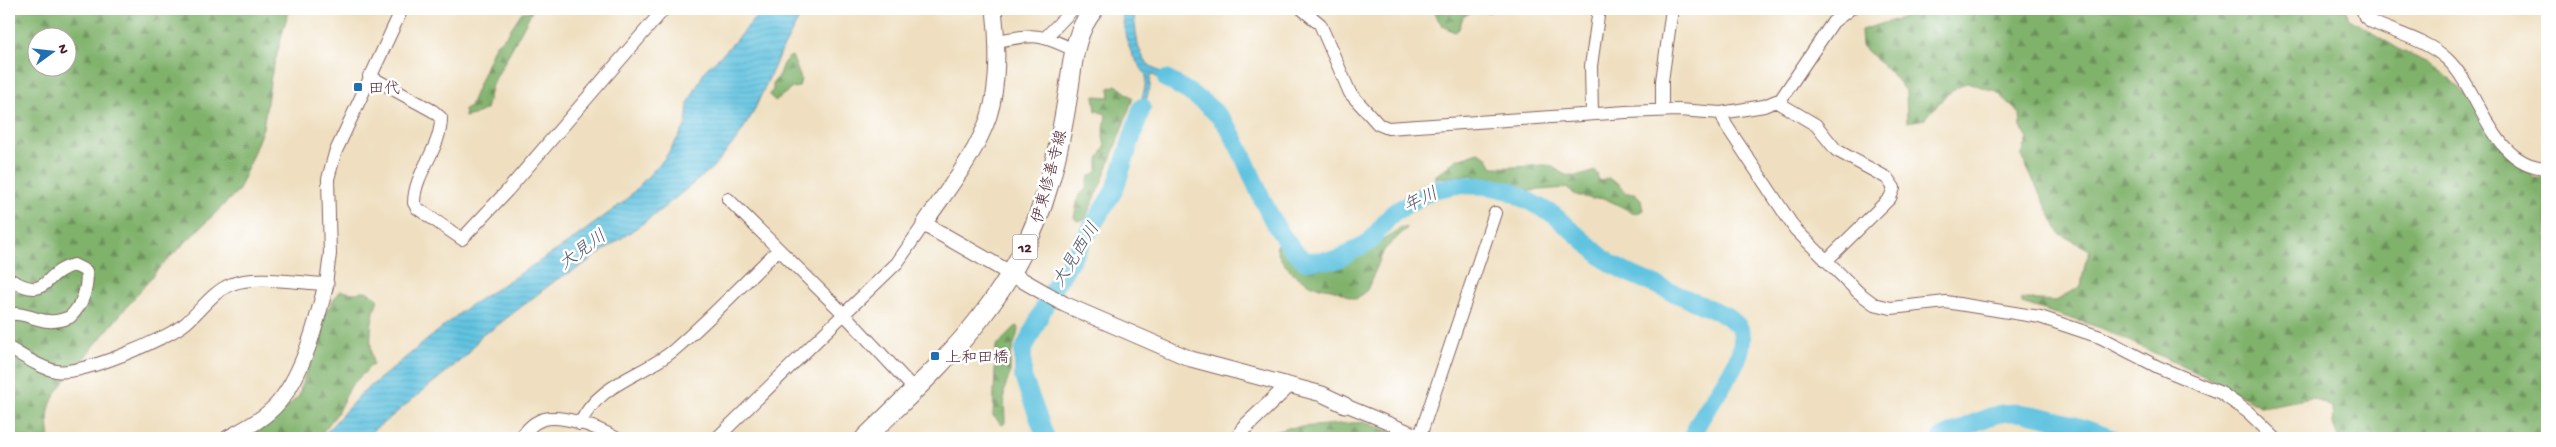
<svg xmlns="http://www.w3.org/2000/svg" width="2556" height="447" font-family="'Gochi Hand','Klee One',sans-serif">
<defs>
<pattern id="forest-firs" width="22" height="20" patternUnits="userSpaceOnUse" patternTransform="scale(1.25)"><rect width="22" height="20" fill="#80b26c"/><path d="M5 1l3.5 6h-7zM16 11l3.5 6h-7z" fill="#6b9059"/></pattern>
<pattern id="water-rules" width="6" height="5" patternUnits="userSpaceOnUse" patternTransform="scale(1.25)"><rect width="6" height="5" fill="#61c3e0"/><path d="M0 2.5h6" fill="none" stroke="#56a7c0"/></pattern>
</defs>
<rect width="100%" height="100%" fill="#fff"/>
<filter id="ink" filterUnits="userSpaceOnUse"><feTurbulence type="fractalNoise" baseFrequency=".02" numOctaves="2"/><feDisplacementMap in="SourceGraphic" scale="10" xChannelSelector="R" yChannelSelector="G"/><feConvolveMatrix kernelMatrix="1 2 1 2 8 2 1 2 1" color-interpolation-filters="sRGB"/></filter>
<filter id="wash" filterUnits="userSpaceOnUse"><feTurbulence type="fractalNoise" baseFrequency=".0096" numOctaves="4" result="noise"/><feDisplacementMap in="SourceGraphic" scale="20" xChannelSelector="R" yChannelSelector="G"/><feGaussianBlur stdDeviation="1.12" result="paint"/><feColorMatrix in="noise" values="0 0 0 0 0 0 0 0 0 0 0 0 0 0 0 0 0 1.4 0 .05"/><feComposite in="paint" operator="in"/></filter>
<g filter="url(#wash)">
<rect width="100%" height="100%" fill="#efdfc0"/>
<path fill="url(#forest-firs)" stroke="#65684c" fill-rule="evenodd" d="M 9,9 L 289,9 L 271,76 L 263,128 L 239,190 L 160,267 L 64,382 C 48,403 46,412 50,438 L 9,438 ZM 38,38 L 68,38 L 68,68 L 38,68 Z
M 1434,9 L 1490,9 L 1489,12 L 1473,11 L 1463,17 L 1459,29 L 1455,32 C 1443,28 1437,21 1434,9 Z
M 1931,9 L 2347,9 L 2348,18 L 2402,51 L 2431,64 L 2450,79 L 2502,134 L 2534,178 L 2547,178 L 2547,438 L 2338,438 L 2333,425 L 2332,407 L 2312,398 L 2262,407 L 2212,380 L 2101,328 L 2022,303 L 2021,299 L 2056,301 L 2081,286 L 2085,264 L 2090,250 L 2060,234 L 2021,156 L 2028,139 L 2021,127 L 2020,113 L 1997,92 L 1967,82 L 1946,95 L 1925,119 L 1907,122 L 1906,92 L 1891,73 L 1862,46 L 1861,30 Z
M 532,11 L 492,85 L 486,109 L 474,115 L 465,117 L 464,109 L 469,108 L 495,45 L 506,36 L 522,12 Z
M 792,56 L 801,79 L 799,87 L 792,88 L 775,101 L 769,94 L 773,90 L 773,83 C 783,74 779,61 792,56 Z
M 1116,85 L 1133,98 C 1118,139 1104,180 1085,219 L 1077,221 L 1074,218 L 1078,197 L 1086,189 L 1089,177 L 1098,171 L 1098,160 L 1105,147 L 1103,136 L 1106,114 L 1096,111 L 1094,96 L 1110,97 L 1109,88 Z
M 1479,152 L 1487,157 L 1493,167 C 1511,168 1527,166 1544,165 C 1554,165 1558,172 1566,175 C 1576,179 1587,173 1596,171 L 1599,181 L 1608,178 L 1619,184 L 1626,193 L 1635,193 L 1641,199 L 1643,210 L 1636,214 L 1604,198 L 1592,199 L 1576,195 L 1566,188 L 1528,191 L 1497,181 L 1482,180 L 1472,175 L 1435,178 L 1435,176 L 1457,159 Z
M 1401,227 L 1407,228 L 1384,250 L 1367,290 L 1356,299 C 1346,297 1340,291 1331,289 C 1327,288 1323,288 1319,287 C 1301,283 1278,264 1276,245 L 1280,242 C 1305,279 1324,273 1358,254 C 1374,246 1388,238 1401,227 Z
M 340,291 L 355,293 L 366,291 L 378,299 C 370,321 369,341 373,364 L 351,386 L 336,415 L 318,438 L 241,438 L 263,428 L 299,396 L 318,328 L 328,308 Z
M 1016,326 L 1019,328 L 1010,358 L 1010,374 L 1004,390 L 1005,423 L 1002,425 L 993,416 L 996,346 Z
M 1364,422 L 1409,438 L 1260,438 L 1261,436 L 1288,428 Z"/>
<path fill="url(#water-rules)" stroke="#567186" d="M 763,9 L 804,9 L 779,56 L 753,113 L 737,139 L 711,169 L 652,217 L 580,267 L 556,280 L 490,331 L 483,333 L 467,355 L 386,421 L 362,438 L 321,438 L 360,395 L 466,308 L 565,245 L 625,201 L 665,158 L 686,125 L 688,104 L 705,70 L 726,51 Z
M 1121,9 L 1133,9 L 1138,46 L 1144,59 L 1149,65 L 1187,88 L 1184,92 L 1151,74 L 1150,87 L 1138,129 L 1134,127 L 1145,87 L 1146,75 L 1132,55 L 1126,38 Z"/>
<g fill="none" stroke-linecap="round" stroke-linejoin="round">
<path stroke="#61c3e0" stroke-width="18" d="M 1166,79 C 1189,91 1215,107 1229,129 C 1255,172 1266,229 1305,261 L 1336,260 L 1369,242 L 1393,213 L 1432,190 L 1457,185 L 1488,186 L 1510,191 L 1554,215 L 1608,262 L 1626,272 L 1727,316 C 1730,319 1736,323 1739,327 C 1756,356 1698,410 1692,438
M 1046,438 L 1023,377 L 1023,351 L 1052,291 L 1115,189 L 1142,107
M 1941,438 C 1959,430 1979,419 1999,414 C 2030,408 2082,427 2111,438"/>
</g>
</g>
<g filter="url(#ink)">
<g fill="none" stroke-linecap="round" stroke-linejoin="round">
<defs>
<path id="minor" d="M 1302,9 L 1320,24 L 1350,93 L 1378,124 L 1388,128 L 1626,112 L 1678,110 L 1721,113 L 1764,106 L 1781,99 L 1833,22 L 1850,9
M 2362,9 L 2365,17 L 2372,22 C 2396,33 2428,41 2447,59 C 2481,91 2491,166 2547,168
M 1046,37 L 1073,9
M 997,41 C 1036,34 1038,33 1074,50
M 369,76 L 433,111 L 441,118 C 441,150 414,172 414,203 L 417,208 L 462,239 L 507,191 L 664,9
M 1777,102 L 1816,125 L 1836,150 L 1887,178 L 1894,188 L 1890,198 L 1826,261
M 1662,110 L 1662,81 L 1672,9
M 1721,113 L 1726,125 L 1795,229 L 1858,292 L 1874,304 L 1891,308 L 1946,302 L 2040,317 L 2100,337 L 2158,367 L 2221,393 L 2248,412 L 2275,438
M 1592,114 L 1591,66 L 1599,9
M 9,279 C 51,303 40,273 74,265 L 86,271 C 89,288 82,305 70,317 C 42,329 30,311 9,314
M 9,348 C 23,356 40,368 56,371 C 80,376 167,339 186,323 C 201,310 213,291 232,284 C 254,275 300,283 326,284 L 330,254 L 328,179 L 335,153 L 402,9
M 915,390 L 844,314 L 897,263 L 924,224
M 1345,405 L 1425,438
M 580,424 C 598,383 643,376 674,350 C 710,319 744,283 778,250
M 1420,436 L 1495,213
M 520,438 C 525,433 530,425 537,422 C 556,410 598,428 616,438
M 717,438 L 844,314 L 728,199"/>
<path id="tertiary" d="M 994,9 C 998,41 999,85 989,116 C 976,155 947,190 924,224 L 1064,304 L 1191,359 L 1322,394 L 1345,405
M 228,438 C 246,428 266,418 279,402 C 304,372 317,321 326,284
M 1239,438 L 1244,428 L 1289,385"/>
<path id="primary" d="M 865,438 C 945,360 1016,299 1048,187 C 1057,157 1063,126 1068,94 C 1073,64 1073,34 1094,9"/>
</defs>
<use href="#minor" stroke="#84625f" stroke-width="14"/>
<use href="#tertiary" stroke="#84625f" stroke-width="17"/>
<use href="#primary" stroke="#84625f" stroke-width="21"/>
<use href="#minor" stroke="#fff" stroke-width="12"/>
<use href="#tertiary" stroke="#fff" stroke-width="15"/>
<use href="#primary" stroke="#fff" stroke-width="19"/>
</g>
</g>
<g fill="#1f6fb2" stroke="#fff" stroke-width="2">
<rect x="353" y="82" width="10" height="10" rx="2.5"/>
<rect x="930" y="351" width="10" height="10" rx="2.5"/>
</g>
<g text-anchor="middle" stroke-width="5" stroke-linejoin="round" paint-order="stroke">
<rect fill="#fff" stroke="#80626b" stroke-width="1" x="1012.5" y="234.5" width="25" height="25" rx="4"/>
<g font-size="15" font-weight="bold" fill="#4a1f2b">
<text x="1025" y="252">12</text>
</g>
<g font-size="16" fill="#4a1f2b" stroke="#fff" text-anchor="start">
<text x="368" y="93">田代</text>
<text x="945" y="362">上和田橋</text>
</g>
<g font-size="16" fill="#4a1f2b" stroke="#fff">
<text transform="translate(1048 176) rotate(-75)" y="6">伊東修善寺線</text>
</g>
<g font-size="18" font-style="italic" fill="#52586a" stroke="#fff">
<text transform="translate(1420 199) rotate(-26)" y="6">年川</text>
<text transform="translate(582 249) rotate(-36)" y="6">大見川</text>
<text transform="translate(1075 254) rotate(-58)" y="6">大見西川</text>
</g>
</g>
<rect width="2556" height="447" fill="none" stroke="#fff" stroke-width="30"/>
<g transform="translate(52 52) rotate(75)"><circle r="24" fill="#ffffff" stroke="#b7a5aa"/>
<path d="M0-4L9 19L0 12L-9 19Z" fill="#1f6fb2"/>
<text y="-8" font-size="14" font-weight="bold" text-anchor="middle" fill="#4a1f2b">N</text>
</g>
</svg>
